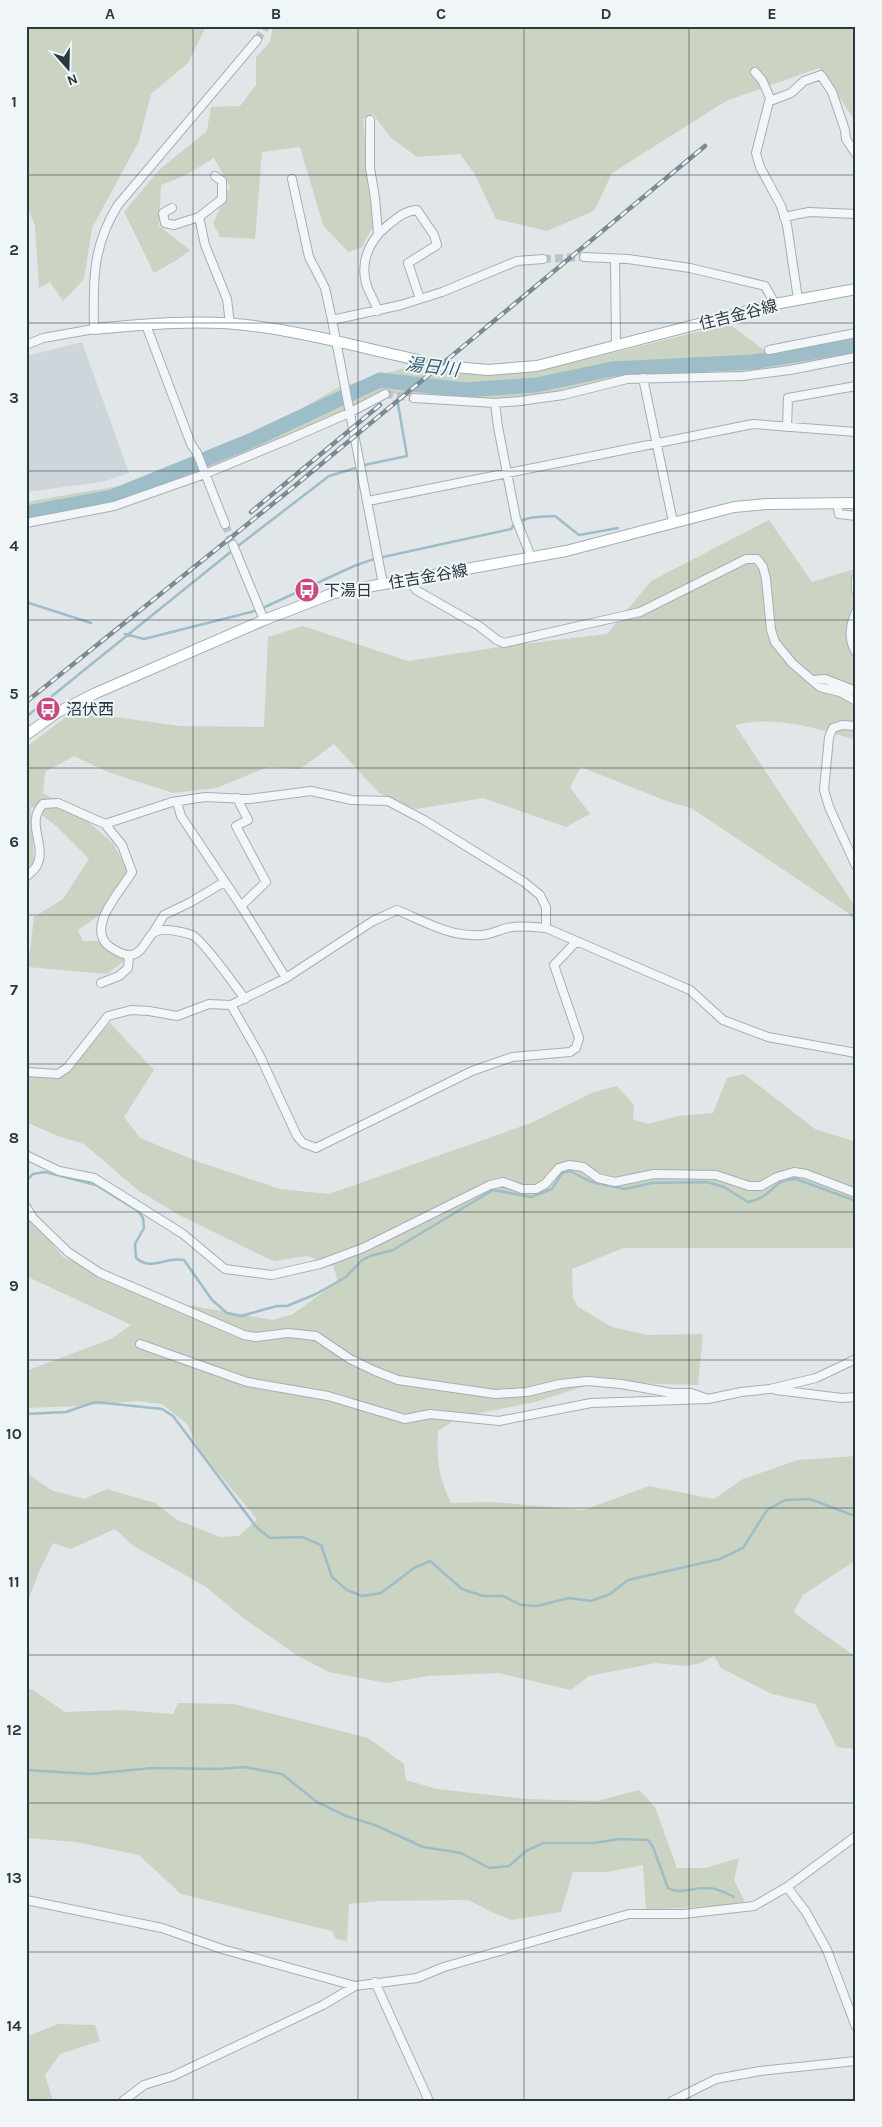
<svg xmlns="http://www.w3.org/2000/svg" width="882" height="2127" font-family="Karla,'Noto Sans JP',sans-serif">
<rect width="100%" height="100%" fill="#e1e6e9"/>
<path fill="#cfd6db" d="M 82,342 L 129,473 L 102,482 L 26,492 L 26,356 Z"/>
<path fill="#cbd3c2" d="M 26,26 L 206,26 L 188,63 L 151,94 L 139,141 L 92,228 L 84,279 L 63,301 L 50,282 L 39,288 L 35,226 L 26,204 Z
M 273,26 L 856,26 L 856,122 L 819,68 L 726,101 L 612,173 L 594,211 L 547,231 L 496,219 L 474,173 L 460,154 L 417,157 L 390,137 L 373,114 L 363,119 L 373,227 L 361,248 L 348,252 L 323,225 L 300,147 L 262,152 L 255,239 L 220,237 L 213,223 L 230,187 L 214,158 L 186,175 L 161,185 L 159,226 L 190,250 L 177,260 L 154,273 L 124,212 L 159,170 L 207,131 L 211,107 L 240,106 L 256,85 L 256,57 L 270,42 Z
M 729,324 L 764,350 L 856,336 L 856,352 L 830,359 L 730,373 L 622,376 L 557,392 L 493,403 L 425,399 L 384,392 L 358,406 L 232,461 L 160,487 L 94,509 L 26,520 L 26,502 L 119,486 L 270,427 L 337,388 L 375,376 L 408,367 L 512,373 L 580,361 Z
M 769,520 L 812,582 L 855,569 L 856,607 L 851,623 L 856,626 L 856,740 C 817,728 776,715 735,725 L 856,908 L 856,923 L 848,913 L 691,808 L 669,802 L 581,767 L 570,787 L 590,814 L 566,827 L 483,798 L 416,809 L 379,793 L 334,744 L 300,769 L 268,767 L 216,788 L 173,793 L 108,772 L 74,756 L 45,772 L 43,793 L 85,819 L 113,843 L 128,871 L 100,915 L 78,930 L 83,941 L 98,941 L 125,960 L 107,974 L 28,967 L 34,917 L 63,899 L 89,859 L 57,827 L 31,806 L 34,863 L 26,871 L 26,747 L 74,711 L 179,726 L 264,727 L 268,637 L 303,626 L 408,661 L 506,646 L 607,634 L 651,581 Z
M 110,1023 L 154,1070 L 124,1117 L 140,1138 L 199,1162 L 280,1189 L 329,1194 L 531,1123 L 594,1092 L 617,1086 L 634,1105 L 633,1119 L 648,1124 L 678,1116 L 713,1113 L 727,1078 L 744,1074 L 815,1129 L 856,1142 L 856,1248 L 623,1248 L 572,1269 L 573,1298 L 578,1307 L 612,1327 L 648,1335 L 703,1334 L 698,1385 L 598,1382 L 535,1402 L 460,1417 L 438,1431 C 436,1459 439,1478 451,1503 L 493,1502 L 584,1510 L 649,1486 L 714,1499 L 743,1479 L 798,1460 L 856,1456 L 856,1564 L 853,1562 L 803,1595 L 794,1611 L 797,1615 L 856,1657 L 856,1749 L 837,1747 L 815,1704 L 772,1694 L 721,1668 L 714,1656 L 701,1663 L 685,1666 L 656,1663 L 589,1676 L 571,1690 L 498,1673 L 429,1676 L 386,1683 L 329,1672 L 298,1656 L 246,1620 L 206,1587 L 132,1545 L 115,1529 L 71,1549 L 53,1543 L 38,1574 L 26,1607 L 27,1473 L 51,1490 L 84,1499 L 107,1489 L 155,1503 L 177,1520 L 220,1537 L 239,1536 L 257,1519 L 198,1449 L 188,1425 L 162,1404 L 136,1401 L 83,1406 L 26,1408 L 26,1371 L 111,1339 L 131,1325 L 26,1276 L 26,1211 L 63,1257 L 164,1301 L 273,1320 L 293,1314 L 338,1281 L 333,1266 L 307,1256 L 275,1261 L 269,1259 L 181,1216 L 139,1191 L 84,1144 L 58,1136 L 26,1122 L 26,1068 L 58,1074 Z
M 26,1688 L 33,1690 L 65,1712 L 121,1710 L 173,1714 L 178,1703 L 234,1704 L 368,1738 L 404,1764 L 406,1780 L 437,1789 L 526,1799 L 597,1801 L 639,1790 L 655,1807 L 677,1868 L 705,1868 L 739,1858 L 734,1880 L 746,1904 L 646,1910 L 643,1865 L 607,1872 L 573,1872 L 561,1912 L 511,1920 L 489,1911 L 469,1900 L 379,1901 L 349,1904 L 347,1941 L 336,1939 L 332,1931 L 181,1894 L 139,1855 L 76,1842 L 26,1838 Z
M 58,2024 L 95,2025 L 100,2041 L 60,2054 L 45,2075 L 53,2101 L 26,2101 L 26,2037 Z"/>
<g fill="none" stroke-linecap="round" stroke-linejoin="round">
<path stroke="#9dbec8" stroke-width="2.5" d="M 238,546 L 329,476 L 369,464 L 407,456 L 398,404
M 383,557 L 511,529 C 518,516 541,517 555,516 L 579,535 L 618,528
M 26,602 L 91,623
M 125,634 L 144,639 L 251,612 L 265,607 L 354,566 L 374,559
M 26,717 L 233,550
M 26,1181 L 33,1174 L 45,1172 L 96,1185 L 138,1211 L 143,1218 L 144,1228 L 135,1244 L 136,1258 C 153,1272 164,1256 184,1260 L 212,1300 L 227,1313 L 241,1316 L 277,1306 L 287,1306 L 316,1294 L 346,1277 L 361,1261 L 370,1256 L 393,1250 L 493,1190 L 531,1197 L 552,1189 L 562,1173 L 570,1171 L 591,1182 L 625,1189 L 652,1183 L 707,1182 L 724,1187 L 748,1202 C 752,1201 757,1200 760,1198 C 776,1190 775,1179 796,1179 L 856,1201
M 26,1414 L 66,1412 L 95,1402 L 162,1409 L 173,1416 L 257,1528 L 270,1538 L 302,1537 L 321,1545 L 332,1577 L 347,1590 L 362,1596 L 381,1593 L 414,1568 L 430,1561 L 462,1589 L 483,1596 L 503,1596 L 521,1605 L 537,1606 L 569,1598 L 591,1601 L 610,1594 L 628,1580 L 720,1559 L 743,1548 L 767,1510 L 785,1500 L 810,1499 L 852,1515 L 856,1513
M 26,1770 L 90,1774 L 152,1768 L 218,1769 L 244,1767 L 282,1774 L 317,1802 L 346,1816 L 375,1825 L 423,1847 L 461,1853 L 489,1868 L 509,1866 L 526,1851 L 543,1843 L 594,1843 L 619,1839 L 648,1840 L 653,1847 L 668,1888 C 679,1895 694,1887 707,1888 C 717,1888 725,1892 734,1897"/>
<path stroke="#9dbec8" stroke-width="15" d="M 26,513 L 112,497 L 250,441 L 380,380 L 464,390 L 536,385 L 612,369 L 753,362 L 856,345"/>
<path stroke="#bcc3c7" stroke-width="8" stroke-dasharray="8 4" stroke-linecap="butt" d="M 257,40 L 266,26
M 543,259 L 584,257
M 385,394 L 414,398
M 225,524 L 233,545"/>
<path stroke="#bcc3c7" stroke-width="10" stroke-dasharray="10 5" stroke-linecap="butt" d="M 418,360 L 444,366"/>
<defs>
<path id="minor" d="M 755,72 L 762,80 L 770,98 L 756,153 L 760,167 L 781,206 L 787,225 L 798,299
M 770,101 L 791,93 L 804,81 L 821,75 L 832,92 L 845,130 L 846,139 L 856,154
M 370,120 L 370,168 L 375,198 L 378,234
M 215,176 L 222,181 L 222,199 L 199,217 L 205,245 L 227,299 L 230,324
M 292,179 L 309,257 L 325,288 L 332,320
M 172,208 L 163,213 L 165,223 L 174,225 L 199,217
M 784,217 L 809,212 L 856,214
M 584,257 L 628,259 L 690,268 L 765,286 L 775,304
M 615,259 L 616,346
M 378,311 C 375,303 372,297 368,289 C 359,266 367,242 387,226 C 397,218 404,211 417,210 L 434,235 L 437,245 L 408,263 L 420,299
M 146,325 L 191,444 L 197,453 L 225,524
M 26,345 L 43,338 L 94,329 C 93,282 92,246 118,205 L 257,40
M 769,350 L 856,333
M 643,378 L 673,522
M 414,398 L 495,403 L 520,401 L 563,395 L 627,379 L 743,376 L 790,370 L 856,357
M 495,403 L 498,427 L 516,519 L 531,557
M 787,427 L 788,398 L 856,386
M 368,501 L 753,424 L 856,432
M 837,503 L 839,514 L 856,516
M 26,523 L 114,506 L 205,474 L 287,440 L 349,413 L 385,394
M 233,545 L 264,620
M 409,579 L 416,590 L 479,626 L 497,640 L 504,643 L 640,612 L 746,559 L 757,559 L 763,567 L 766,579 L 771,630 L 775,642 L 792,663 L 820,687 L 840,692 L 856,701
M 856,579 L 856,590
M 383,584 L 332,320 L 401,305 L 442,292 L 517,261 L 543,259
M 856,612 C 850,625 848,640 856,652
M 812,680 L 825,679 L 856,691
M 856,726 L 842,725 L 833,728 L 829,737 L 824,790 L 829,807 L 856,866
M 237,798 L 248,820 L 236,826 L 266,882 L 241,906
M 177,802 L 181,816 L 241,906 L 286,978
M 105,824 L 172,802 L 205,797 L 249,799 L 311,791 L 352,800 L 388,801 L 424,820 L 524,882 L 540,895 L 546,907 L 546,928
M 26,877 C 30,873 35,870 37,865 C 47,846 25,823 43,804 L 58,803 L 105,824 L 122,845 L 132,872 C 122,890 84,928 110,947 C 116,951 124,956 131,955 C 142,953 145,942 152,934 C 160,926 182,932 192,935 C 201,938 237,988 245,999
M 153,933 L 164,915 L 191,902 L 224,882
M 101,983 L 119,976 L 128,968 L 129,956
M 231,1005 L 259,1054 L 297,1136 L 303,1143 L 316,1148 L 472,1071 L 512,1057 L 570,1052 L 576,1048 L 579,1038 L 554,965 L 576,942
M 26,1072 L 58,1074 L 67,1068 L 108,1016 L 131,1010 L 149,1011 L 177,1016 L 209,1004 L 231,1005 L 286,978 L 373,921 L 397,910 C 426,922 449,937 481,935 C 490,935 499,930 507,928 C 520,925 533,927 546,928 L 690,990 L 723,1020 L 768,1037 L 856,1053
M 26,1155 L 59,1171 L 94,1178 L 183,1234 L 225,1269 L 272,1275 L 320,1264 L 363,1248 L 490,1185 L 503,1182 L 522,1189 L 536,1189 L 545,1184 L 559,1168 L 569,1165 L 583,1167 L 598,1178 L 615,1182 L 654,1174 L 716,1175 L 749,1186 L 761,1186 L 777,1177 L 794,1172 L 806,1174 L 856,1193
M 26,1207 L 33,1218 L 68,1252 L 100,1273 L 244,1335 L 256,1337 L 288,1333 L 316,1336 L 350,1359 L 375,1371 L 398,1380 L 495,1394 L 527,1392 L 560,1384 L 587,1381 L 621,1384 L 672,1393 L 691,1393 L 708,1399
M 140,1344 L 247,1382 L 328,1396 L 405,1419 L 430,1414 L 499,1421 L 591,1403 L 708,1399 L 741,1392 L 770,1389 L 816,1378 L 856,1359
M 776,1390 L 842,1398 L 856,1397
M 787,1887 L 806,1912 L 827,1950 L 856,2027
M 26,1900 L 162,1928 L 222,1949 L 355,1986
M 375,1982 L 429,2101
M 123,2101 L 144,2085 L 173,2076 L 323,2005 L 355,1986 L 417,1978 L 444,1967 L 629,1914 L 683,1914 L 754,1906 L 787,1887 L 856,1836
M 672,2101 L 716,2079 L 760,2071 L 856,2061"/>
<path id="major" d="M 94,329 C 147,324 202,319 254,326 C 309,333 363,348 418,360
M 444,366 L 488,370 L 537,366 L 775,304 L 856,289
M 26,735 L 58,712 L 96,693 L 264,620 L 334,593 L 566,551 L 734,507 L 767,504 L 856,503"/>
</defs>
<use href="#minor" stroke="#a6aeb3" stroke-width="10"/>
<use href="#major" stroke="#a0aeb5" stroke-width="12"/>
<use href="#minor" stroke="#f3f6f8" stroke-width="8"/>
<use href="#major" stroke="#fff" stroke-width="10"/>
<defs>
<path id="rail" d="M 251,512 L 380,405
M 26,702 L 285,494 L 705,146"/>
</defs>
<use href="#rail" stroke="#7b8a93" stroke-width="4.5"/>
<use href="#rail" stroke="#f0f5f7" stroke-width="2.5" stroke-dasharray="8" stroke-linecap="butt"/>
</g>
<path fill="none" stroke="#293841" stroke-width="1" stroke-opacity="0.55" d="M 193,26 L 193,2101M 358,26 L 358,2101M 524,26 L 524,2101M 689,26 L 689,2101M 26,175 L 856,175M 26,323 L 856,323M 26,471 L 856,471M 26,620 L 856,620M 26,768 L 856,768M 26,915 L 856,915M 26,1064 L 856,1064M 26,1212 L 856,1212M 26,1360 L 856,1360M 26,1508 L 856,1508M 26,1655 L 856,1655M 26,1803 L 856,1803M 26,1952 L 856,1952"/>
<defs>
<symbol id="bus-disc" viewBox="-11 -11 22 22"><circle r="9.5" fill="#cb4980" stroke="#f0f5f7"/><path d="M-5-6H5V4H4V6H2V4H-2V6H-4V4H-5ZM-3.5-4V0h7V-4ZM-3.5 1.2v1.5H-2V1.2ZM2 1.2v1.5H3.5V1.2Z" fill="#fff"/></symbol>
</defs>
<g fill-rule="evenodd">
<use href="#bus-disc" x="293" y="576" width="28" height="28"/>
<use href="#bus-disc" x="34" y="695" width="28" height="28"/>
</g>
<g text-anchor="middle" stroke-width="4" stroke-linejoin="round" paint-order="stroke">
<g font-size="16" fill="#293841" stroke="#f0f5f7">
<text transform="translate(738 314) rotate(-14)" y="6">住吉金谷線</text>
<text transform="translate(428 576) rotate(-10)" y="6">住吉金谷線</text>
</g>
<g font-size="16" fill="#293841" stroke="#f0f5f7" text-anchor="start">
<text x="324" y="596">下湯日</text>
<text x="66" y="715">沼伏西</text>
</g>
<g font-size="18" font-style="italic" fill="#346274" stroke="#f0f5f7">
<text transform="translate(432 367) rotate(7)" y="6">湯日川</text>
</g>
</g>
<rect width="882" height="2127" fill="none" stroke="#f0f5f7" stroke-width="55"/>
<g transform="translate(68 68) rotate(160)" stroke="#f0f5f7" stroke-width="4" paint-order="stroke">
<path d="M0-4L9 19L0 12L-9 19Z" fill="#293841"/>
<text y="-8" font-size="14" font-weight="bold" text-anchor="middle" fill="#293841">N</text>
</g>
<rect x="28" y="28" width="826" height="2072" fill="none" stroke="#293841" stroke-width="2"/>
<g font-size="16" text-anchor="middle" font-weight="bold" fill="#293841">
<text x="110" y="19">A</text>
<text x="276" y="19">B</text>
<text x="441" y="19">C</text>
<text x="606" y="19">D</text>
<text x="772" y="19">E</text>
<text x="14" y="107">1</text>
<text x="14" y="255">2</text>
<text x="14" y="403">3</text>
<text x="14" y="551">4</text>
<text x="14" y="699">5</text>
<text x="14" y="847">6</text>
<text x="14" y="995">7</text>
<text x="14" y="1143">8</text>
<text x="14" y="1291">9</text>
<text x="14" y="1439">10</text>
<text x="14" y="1587">11</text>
<text x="14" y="1735">12</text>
<text x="14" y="1883">13</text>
<text x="14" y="2031">14</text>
</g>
</svg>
